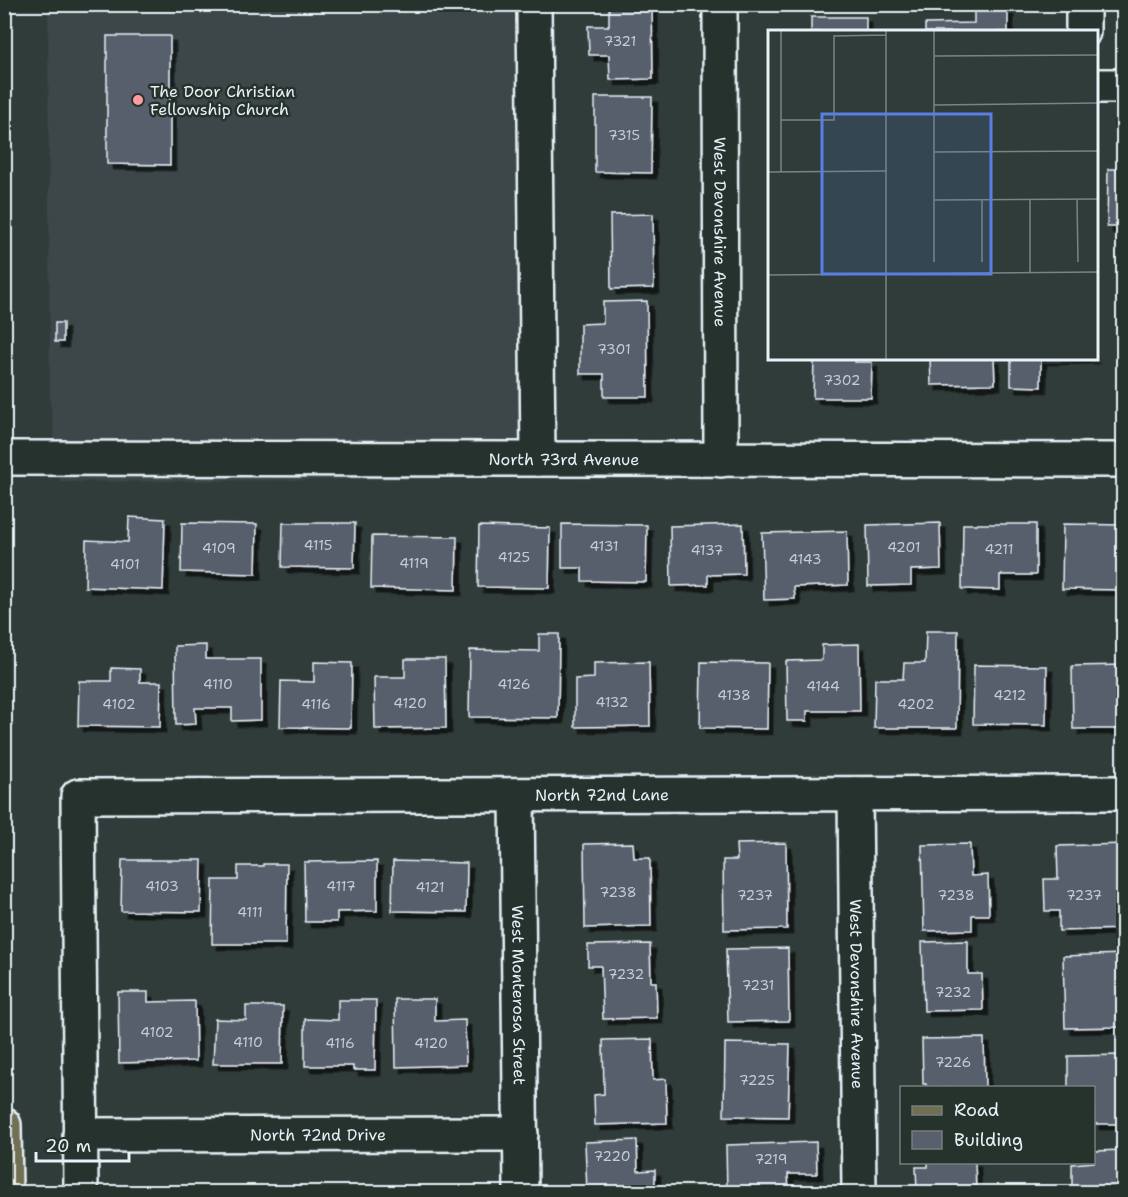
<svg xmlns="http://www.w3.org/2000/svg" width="1128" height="1197" font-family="'Shantell Sans',sans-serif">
<defs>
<filter id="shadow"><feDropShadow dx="5.5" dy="5.5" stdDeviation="0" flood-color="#0009"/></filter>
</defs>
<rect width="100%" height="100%" fill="#303c3a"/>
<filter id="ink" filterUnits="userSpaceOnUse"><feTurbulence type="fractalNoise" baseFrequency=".0167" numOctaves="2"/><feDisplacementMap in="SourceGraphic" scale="12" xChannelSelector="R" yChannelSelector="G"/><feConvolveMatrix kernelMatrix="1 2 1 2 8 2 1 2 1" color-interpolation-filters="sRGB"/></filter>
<g filter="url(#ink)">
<path fill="#3c4649" d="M 48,5 L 546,5 L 549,478 L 60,482 L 50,402 Z"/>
<path fill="#595f6c" stroke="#e8f1f8" stroke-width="1.5" filter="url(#shadow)" d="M 609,4 L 652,4 L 653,79 L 610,80 L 609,55 L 589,55 L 588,26 L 609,26 Z
M 1008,10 L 1008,32 L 925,32 L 925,24 L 974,23 L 974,11 Z
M 811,17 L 866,17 L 866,32 L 811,32 Z
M 107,36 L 170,36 L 170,165 L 107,164 Z
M 595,97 L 652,97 L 651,173 L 595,172 Z
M 1108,169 L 1124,169 L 1124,227 L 1107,227 Z
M 653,214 L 654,288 L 611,289 L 610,215 Z
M 647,301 L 648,397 L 604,397 L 604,374 L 580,374 L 580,324 L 603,323 L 603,302 Z
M 55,323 L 63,323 L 63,342 L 55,342 Z
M 814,358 L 855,358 L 855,362 L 872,362 L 871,398 L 813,398 Z
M 930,358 L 994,358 L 995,384 L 931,385 Z
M 1011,358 L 1094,358 L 1041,359 L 1041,387 L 1011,386 Z
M 129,517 L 165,519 L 163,590 L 85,587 L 86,540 L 128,542 Z
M 182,523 L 257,524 L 256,574 L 181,572 Z
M 283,523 L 355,523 L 354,568 L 282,567 Z
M 940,523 L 941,569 L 911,570 L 911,585 L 868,586 L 867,525 Z
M 562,524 L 647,525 L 646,582 L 582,581 L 582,568 L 562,568 Z
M 743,524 L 744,574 L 708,575 L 708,585 L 671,586 L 670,526 Z
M 963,524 L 1036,524 L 1036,575 L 1000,575 L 1000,590 L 962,589 Z
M 1063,524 L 1124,525 L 1124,590 L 1062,589 Z
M 479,526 L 550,528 L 549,588 L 478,587 Z
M 847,531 L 848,585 L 794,587 L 795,599 L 764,600 L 762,533 Z
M 372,536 L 457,537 L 456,590 L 371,588 Z
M 926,631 L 958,631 L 957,728 L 874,728 L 875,679 L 903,679 L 904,663 L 925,663 Z
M 539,634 L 559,634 L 558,718 L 469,717 L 470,650 L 539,651 Z
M 859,644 L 860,711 L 807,711 L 807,721 L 787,721 L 786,661 L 822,660 L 822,645 Z
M 206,645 L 206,659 L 261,659 L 261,720 L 232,721 L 232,708 L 195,708 L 196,724 L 176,725 L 175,646 Z
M 405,659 L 445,659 L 446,728 L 375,729 L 374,677 L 405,677 Z
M 314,662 L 352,663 L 351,728 L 280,727 L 281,681 L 314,682 Z
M 649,662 L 650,726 L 575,727 L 575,679 L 594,678 L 594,663 Z
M 701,662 L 768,663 L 767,729 L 700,728 Z
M 974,665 L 1047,666 L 1046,725 L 973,724 Z
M 1124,665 L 1124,729 L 1073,729 L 1072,666 Z
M 111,668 L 140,669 L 140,682 L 161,682 L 160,727 L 78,726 L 79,681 L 111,681 Z
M 633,843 L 634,858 L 650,858 L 651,926 L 585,928 L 584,844 Z
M 786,843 L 787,929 L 724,930 L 723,860 L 737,860 L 736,844 Z
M 970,844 L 971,876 L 988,875 L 989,915 L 972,915 L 972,930 L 924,931 L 922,845 Z
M 1124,844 L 1124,929 L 1059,931 L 1059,911 L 1045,911 L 1044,879 L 1058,879 L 1057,846 Z
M 122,860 L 202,860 L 201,912 L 121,911 Z
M 377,861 L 377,911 L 337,912 L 337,922 L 305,922 L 304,862 Z
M 393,861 L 467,863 L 466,912 L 392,911 Z
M 263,864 L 287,864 L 286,944 L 212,944 L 213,880 L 238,880 L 238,866 L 263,866 Z
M 968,941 L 968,974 L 982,974 L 983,1010 L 924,1011 L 922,942 Z
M 650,944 L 651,982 L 656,982 L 657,1018 L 603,1019 L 601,966 L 588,966 L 588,945 Z
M 788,948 L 789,1021 L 728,1022 L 726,949 Z
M 1124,954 L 1123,1027 L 1065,1028 L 1063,956 Z
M 118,992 L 148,992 L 148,1002 L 195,1001 L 196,1061 L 119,1063 Z
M 395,999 L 435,999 L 435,1021 L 465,1020 L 466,1065 L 396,1067 Z
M 338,1000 L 376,1000 L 375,1070 L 353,1070 L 353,1066 L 305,1066 L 305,1019 L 338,1020 Z
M 246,1006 L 283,1006 L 282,1064 L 213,1064 L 215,1019 L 246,1020 Z
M 984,1038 L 985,1088 L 926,1088 L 926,1084 L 923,1084 L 922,1039 Z
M 652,1039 L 653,1080 L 666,1079 L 667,1123 L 595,1125 L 594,1095 L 604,1094 L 603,1040 Z
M 725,1043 L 790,1044 L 788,1117 L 724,1116 Z
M 1124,1055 L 1124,1124 L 1094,1124 L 1094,1088 L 1068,1088 L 1068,1056 Z
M 637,1140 L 638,1171 L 655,1170 L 655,1192 L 587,1192 L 585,1142 Z
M 816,1142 L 817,1174 L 788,1174 L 789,1192 L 727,1192 L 726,1145 Z
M 1124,1150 L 1124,1192 L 1084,1192 L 1083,1189 L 1072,1189 L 1072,1164 L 1094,1162 L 1094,1151 Z
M 928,1162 L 975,1162 L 976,1192 L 917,1192 L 916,1167 L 928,1167 Z"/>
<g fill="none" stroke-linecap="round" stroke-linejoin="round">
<defs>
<g id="minor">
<path d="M 534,4 L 538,459"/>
<path id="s1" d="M 720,4 L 721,460"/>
<path d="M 1083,4 L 1083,32"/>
<path d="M 1096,86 L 1124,86"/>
<path id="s2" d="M 4,458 L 1124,460"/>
<path id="s3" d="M 855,794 L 859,1192"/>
<path id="s4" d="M 517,795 L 521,1192"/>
<path id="s5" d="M 80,1135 L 521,1134"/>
<path id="s6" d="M 81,1192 L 78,796 L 1124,793"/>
</g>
<path id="major" d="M 4,1125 L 5,1192"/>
</defs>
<use href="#minor" stroke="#e8f1f8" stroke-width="38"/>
<use href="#major" stroke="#e8f1f8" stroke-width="38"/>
<use href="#minor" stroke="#26332d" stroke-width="33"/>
<use href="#major" stroke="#716f52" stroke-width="33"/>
</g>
</g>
<circle fill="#ff9aa2" stroke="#26332d" stroke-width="2" cx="138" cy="100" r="6"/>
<g text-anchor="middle" stroke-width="5" stroke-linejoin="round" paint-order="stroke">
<g font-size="14" fill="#c4ccd5">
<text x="620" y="46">7321</text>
<text x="624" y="140">7315</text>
<text x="614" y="354">7301</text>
<text x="842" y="385">7302</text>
<text x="318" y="550">4115</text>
<text x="604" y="551">4131</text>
<text x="904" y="552">4201</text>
<text x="219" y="553">4109</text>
<text x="999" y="554">4211</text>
<text x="707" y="555">4137</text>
<text x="514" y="562">4125</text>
<text x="805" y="564">4143</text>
<text x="414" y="568">4119</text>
<text x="125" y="569">4101</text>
<text x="218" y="689">4110</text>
<text x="514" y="689">4126</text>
<text x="823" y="691">4144</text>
<text x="734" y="700">4138</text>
<text x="1010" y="700">4212</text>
<text x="612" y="707">4132</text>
<text x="410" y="708">4120</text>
<text x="119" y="709">4102</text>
<text x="316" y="709">4116</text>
<text x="916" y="709">4202</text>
<text x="162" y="891">4103</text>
<text x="341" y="891">4117</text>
<text x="430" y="892">4121</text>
<text x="618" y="897">7238</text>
<text x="755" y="900">7237</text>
<text x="956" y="900">7238</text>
<text x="1084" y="900">7237</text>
<text x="250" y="917">4111</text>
<text x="626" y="979">7232</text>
<text x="758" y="990">7231</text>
<text x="953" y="997">7232</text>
<text x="157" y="1037">4102</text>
<text x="248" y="1047">4110</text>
<text x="340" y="1048">4116</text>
<text x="431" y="1048">4120</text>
<text x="953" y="1067">7226</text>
<text x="757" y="1085">7225</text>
<text x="612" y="1161">7220</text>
<text x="771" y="1164">7219</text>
</g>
<g font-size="16" fill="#e8f1f8" stroke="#26332d" text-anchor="start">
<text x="150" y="97">The Door Christian<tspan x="150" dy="18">Fellowship Church</tspan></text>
</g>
<g font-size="16" fill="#e8f1f8" stroke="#26332d">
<text dy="6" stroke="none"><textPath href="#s1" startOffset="228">West Devonshire Avenue</textPath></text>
<text dy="6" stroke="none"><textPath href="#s2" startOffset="560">North 73rd Avenue</textPath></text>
<text dy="6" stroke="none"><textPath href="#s6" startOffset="920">North 72nd Lane</textPath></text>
<text dy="6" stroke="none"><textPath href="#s3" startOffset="200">West Devonshire Avenue</textPath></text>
<text dy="6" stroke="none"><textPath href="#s4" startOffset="200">West Monterosa Street</textPath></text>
<text dy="6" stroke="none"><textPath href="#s5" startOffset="238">North 72nd Drive</textPath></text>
</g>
</g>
<g transform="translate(768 30)">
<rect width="330" height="330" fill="#303c3a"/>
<path fill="none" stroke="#7a8486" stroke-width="1.5" d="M 118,1 L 118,329M 166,1 L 166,232M 166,26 L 330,25M 166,75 L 330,73M 13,90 L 66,90 L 66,6 L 118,5M 166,122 L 330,121M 0,142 L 119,141M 13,142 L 13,1M 262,169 L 262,242M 309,169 L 310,232M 166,170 L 330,169M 214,170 L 214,232M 0,245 L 330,242"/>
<path fill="#5a7fe2" fill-opacity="0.15" stroke="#5a7fe2" stroke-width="3" d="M 54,84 L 223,84 L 223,244 L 54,244 Z"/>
<rect width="330" height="330" fill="none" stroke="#e8f1f8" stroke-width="3"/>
</g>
<rect width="1128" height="1197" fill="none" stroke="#26332d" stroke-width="24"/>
<rect x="12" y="12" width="1104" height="1173" fill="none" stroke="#e8f1f8" stroke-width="2" filter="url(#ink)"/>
<rect x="900" y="1086" width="195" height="78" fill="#26332d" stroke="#747f7e" stroke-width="1.5"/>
<rect x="912" y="1106" width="30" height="9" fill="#716f52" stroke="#747f7e" stroke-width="1.5"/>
<text x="954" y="1116" font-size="18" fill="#e8f1f8">Road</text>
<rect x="912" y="1131" width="30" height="18" fill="#595f6c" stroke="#747f7e" stroke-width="1.5"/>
<text x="954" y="1146" font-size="18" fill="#e8f1f8">Building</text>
<path d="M36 1152v9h93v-9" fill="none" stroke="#e8f1f8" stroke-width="3"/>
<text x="45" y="1152" font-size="18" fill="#e8f1f8" stroke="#26332d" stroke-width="4.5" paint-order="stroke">20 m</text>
</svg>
